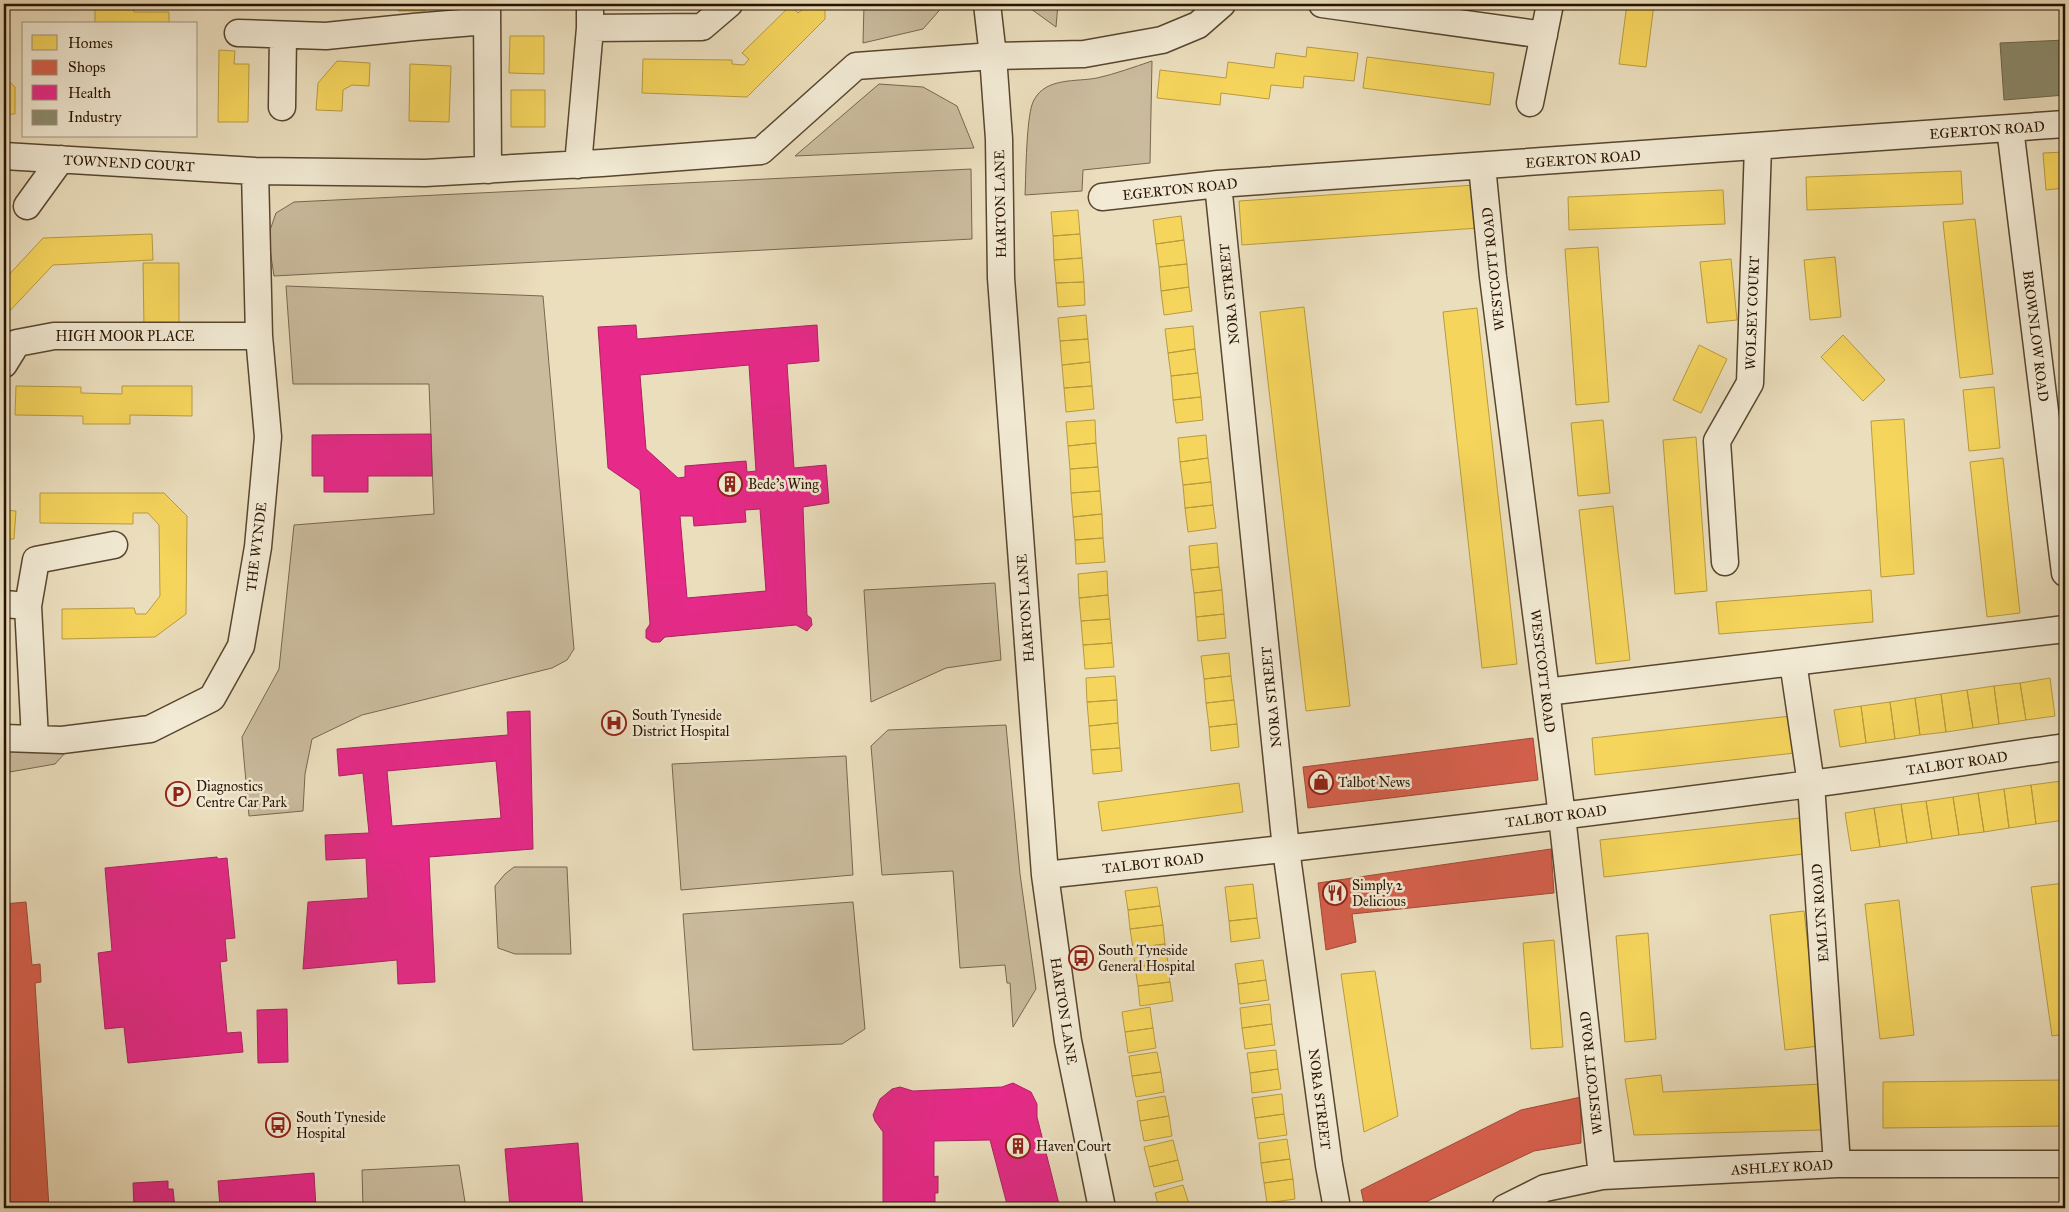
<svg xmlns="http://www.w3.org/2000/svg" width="2069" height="1212" font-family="'IM FELL Great Primer',serif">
<rect width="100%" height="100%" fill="#ebdebd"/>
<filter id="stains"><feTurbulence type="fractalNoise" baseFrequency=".004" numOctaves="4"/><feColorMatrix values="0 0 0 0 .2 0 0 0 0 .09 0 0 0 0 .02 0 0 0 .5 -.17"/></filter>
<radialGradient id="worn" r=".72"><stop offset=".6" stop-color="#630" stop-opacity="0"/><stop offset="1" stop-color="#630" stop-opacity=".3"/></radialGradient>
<path fill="#cabb9d" stroke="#78674e" d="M 864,4 L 945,4 L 923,29 L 863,43 Z
M 1025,4 L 1058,4 L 1056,27 L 1027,6 Z
M 1152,61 L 1150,163 L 1083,170 L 1082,191 L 1025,195 C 1026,176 1026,113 1034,100 C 1046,77 1077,82 1097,78 C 1115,74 1134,67 1152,61 Z
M 879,84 L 923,87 L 957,106 L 974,148 L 795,156 Z
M 971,169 L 972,239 L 274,276 L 268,236 L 276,213 L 294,202 Z
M 286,286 L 543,296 L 574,649 L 567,660 L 552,668 L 362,715 L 312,739 L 305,774 L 303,811 L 249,816 L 242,737 L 279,669 L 294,525 L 434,514 L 429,384 L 293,384 Z
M 995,583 L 1001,660 L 946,668 L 871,702 L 864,590 Z
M 1006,725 L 1020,874 L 1036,989 L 1013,1027 L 1010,983 L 1007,983 L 1005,965 L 960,968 L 953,871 L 882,875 L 871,746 L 888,730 Z
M 4,750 L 67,751 L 55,764 L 4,773 Z
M 846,756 L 853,875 L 681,890 L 672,764 Z
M 514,867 L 567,867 L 571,954 L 515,954 L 498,948 L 495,886 L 505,874 Z
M 853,902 L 865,1029 L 842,1044 L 693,1050 L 683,914 Z
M 459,1165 L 466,1208 L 363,1208 L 362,1170 Z"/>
<path fill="#f6d55c" stroke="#b89b40" d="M 95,4 L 134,4 L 134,12 L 169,12 L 169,24 L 95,24 Z
M 398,4 L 433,4 L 425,11 L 398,11 Z
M 805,4 L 825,4 L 825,19 L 747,97 L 642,93 L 643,59 L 732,60 L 732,64 L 744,65 L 749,59 L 742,53 L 791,5 L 798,13 L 805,7 Z
M 1627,4 L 1654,4 L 1646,67 L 1619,64 Z
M 510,36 L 544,36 L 544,74 L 509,73 Z
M 1307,47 L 1358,53 L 1354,81 L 1304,76 L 1303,88 L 1271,85 L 1269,99 L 1221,93 L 1220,105 L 1157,98 L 1160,70 L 1226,78 L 1228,62 L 1274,68 L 1276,53 L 1306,57 Z
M 219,50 L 235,51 L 234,64 L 249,64 L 248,122 L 218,122 Z
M 1367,57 L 1494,73 L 1490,105 L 1363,88 Z
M 337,61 L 370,63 L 369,86 L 352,85 L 343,90 L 342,111 L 316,110 L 318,83 Z
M 410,64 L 451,66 L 449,122 L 409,121 Z
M 4,77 L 15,87 L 15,114 L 4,114 Z
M 511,90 L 545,90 L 545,127 L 511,127 Z
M 2065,152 L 2065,188 L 2046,190 L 2043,153 Z
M 1961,171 L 1963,204 L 1807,210 L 1806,177 Z
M 1475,185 L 1478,228 L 1242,245 L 1239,201 Z
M 1723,190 L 1725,224 L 1569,230 L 1568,197 Z
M 1078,210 L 1080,234 L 1053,236 L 1051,212 Z
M 1181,216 L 1184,240 L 1156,244 L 1153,220 Z
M 1975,219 L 1993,374 L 1960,378 L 1943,222 Z
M 152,234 L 153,260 L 53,265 L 4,317 L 4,280 L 43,238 Z
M 1080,234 L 1082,258 L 1054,260 L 1053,236 Z
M 1184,240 L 1187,264 L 1159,267 L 1156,244 Z
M 1598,247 L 1609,402 L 1576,405 L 1565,249 Z
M 1835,257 L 1841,317 L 1810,320 L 1804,260 Z
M 1082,258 L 1084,282 L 1056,283 L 1054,260 Z
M 1731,259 L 1737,320 L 1707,323 L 1700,262 Z
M 143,263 L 179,263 L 179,328 L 144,328 Z
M 1187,264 L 1189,287 L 1161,291 L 1159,267 Z
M 1084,282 L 1085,305 L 1058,307 L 1056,283 Z
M 1189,287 L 1192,311 L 1164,315 L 1161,291 Z
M 1304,307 L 1350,706 L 1306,711 L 1260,312 Z
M 1477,308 L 1517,664 L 1482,668 L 1443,312 Z
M 1086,315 L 1088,339 L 1060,341 L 1058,318 Z
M 1193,326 L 1195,349 L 1168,353 L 1165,329 Z
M 1843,335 L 1885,380 L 1863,401 L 1821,357 Z
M 1088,339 L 1090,362 L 1062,365 L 1060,341 Z
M 1699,345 L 1727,359 L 1701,413 L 1673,400 Z
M 1195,349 L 1198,373 L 1171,376 L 1168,353 Z
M 1090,362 L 1092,386 L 1064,388 L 1062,365 Z
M 1198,373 L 1201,397 L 1173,400 L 1171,376 Z
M 16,386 L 81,387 L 81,393 L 122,394 L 122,386 L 192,386 L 192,416 L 130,415 L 130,424 L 83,424 L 83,416 L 15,415 Z
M 1092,386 L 1094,409 L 1066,412 L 1064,388 Z
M 1994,387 L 2000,448 L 1969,451 L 1963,390 Z
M 1201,397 L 1203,420 L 1176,423 L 1173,400 Z
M 1904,419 L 1914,574 L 1881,577 L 1871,421 Z
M 1095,420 L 1096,443 L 1068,446 L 1066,422 Z
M 1603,420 L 1610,493 L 1578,496 L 1571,423 Z
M 1206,435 L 1208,458 L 1180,462 L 1178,438 Z
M 1696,437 L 1707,591 L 1675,594 L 1663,440 Z
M 1096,443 L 1098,467 L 1070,469 L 1068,446 Z
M 1208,458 L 1211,482 L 1183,485 L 1180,462 Z
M 2003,458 L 2020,613 L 1987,617 L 1970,462 Z
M 1098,467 L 1100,491 L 1071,493 L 1070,469 Z
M 1211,482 L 1213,505 L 1185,508 L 1183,485 Z
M 1100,491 L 1102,514 L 1073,517 L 1071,493 Z
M 40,493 L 164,493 L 187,516 L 186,614 L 155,637 L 62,639 L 62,609 L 134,608 L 136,614 L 146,614 L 160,596 L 159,525 L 148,513 L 133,513 L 133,524 L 40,523 Z
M 1213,505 L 1216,528 L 1188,532 L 1185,508 Z
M 1613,506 L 1630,660 L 1596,664 L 1579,510 Z
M 4,510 L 16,511 L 14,539 L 5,539 L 4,567 Z
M 1102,514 L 1103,538 L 1075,540 L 1073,517 Z
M 1103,538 L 1105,562 L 1076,564 L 1075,540 Z
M 1217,543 L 1219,567 L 1191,570 L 1189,546 Z
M 1219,567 L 1222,590 L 1194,593 L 1191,570 Z
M 1107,571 L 1108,595 L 1079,598 L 1078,574 Z
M 1222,590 L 1224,614 L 1196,617 L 1194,593 Z
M 1871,590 L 1873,622 L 1719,634 L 1716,602 Z
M 1108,595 L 1110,619 L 1081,621 L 1079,598 Z
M 1224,614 L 1226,638 L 1198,641 L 1196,617 Z
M 1110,619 L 1112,643 L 1083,645 L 1081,621 Z
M 1112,643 L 1114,667 L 1085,669 L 1083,645 Z
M 1229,653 L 1231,676 L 1204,679 L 1201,656 Z
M 1115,676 L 1117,700 L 1087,702 L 1086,678 Z
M 1231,676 L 1234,700 L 1206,703 L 1204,679 Z
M 2050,678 L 2055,716 L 2026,720 L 2020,683 Z
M 2020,683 L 2026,720 L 1999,724 L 1994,686 Z
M 1994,686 L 1999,724 L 1973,728 L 1967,690 Z
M 1967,690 L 1973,728 L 1946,732 L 1941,694 Z
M 1941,694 L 1946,732 L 1920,735 L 1915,698 Z
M 1915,698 L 1920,735 L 1895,739 L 1890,702 Z
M 1117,700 L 1118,723 L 1089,726 L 1087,702 Z
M 1234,700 L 1237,724 L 1209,727 L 1206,703 Z
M 1890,702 L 1895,739 L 1866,743 L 1861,706 Z
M 1861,706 L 1866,743 L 1840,747 L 1834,710 Z
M 1791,716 L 1795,753 L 1595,775 L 1592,738 Z
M 1118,723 L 1120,748 L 1091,750 L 1089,726 Z
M 1237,724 L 1239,747 L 1211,751 L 1209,727 Z
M 1120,748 L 1122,771 L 1093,774 L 1091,750 Z
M 2062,781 L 2065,820 L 2036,824 L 2031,785 Z
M 1239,783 L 1243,812 L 1102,831 L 1098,802 Z
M 2031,785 L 2036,824 L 2009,828 L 2004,789 Z
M 2004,789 L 2009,828 L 1984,832 L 1978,793 Z
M 1978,793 L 1984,832 L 1959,835 L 1953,797 Z
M 1953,797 L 1959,835 L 1932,839 L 1926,801 Z
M 1926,801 L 1932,839 L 1907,843 L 1901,804 Z
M 1901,804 L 1907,843 L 1880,847 L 1874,808 Z
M 1874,808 L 1880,847 L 1851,851 L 1845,813 Z
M 1800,818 L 1804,854 L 1604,877 L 1600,840 Z
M 2065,883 L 2065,1034 L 2052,1036 L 2031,887 Z
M 1253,884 L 1257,918 L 1229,921 L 1225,887 Z
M 1157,887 L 1160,906 L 1128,910 L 1125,891 Z
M 1899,900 L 1914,1035 L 1880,1039 L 1865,904 Z
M 1160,906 L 1163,925 L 1130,929 L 1128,910 Z
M 1804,911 L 1819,1046 L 1785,1050 L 1770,915 Z
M 1257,918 L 1260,938 L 1231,942 L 1229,921 Z
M 1163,925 L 1165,944 L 1133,948 L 1130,929 Z
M 1648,933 L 1656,1039 L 1625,1042 L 1616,936 Z
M 1554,940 L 1563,1047 L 1531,1049 L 1523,943 Z
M 1165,944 L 1168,963 L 1135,967 L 1133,948 Z
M 1263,960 L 1266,980 L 1238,984 L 1235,964 Z
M 1168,963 L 1170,982 L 1138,986 L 1135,967 Z
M 1375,971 L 1398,1116 L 1364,1132 L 1341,974 Z
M 1266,980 L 1269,1000 L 1240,1004 L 1238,984 Z
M 1170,982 L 1173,1001 L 1140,1006 L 1138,986 Z
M 1270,1004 L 1272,1024 L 1242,1028 L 1240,1008 Z
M 1150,1007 L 1153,1028 L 1125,1032 L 1122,1012 Z
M 1272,1024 L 1275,1045 L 1245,1049 L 1242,1028 Z
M 1153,1028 L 1156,1048 L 1128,1053 L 1125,1032 Z
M 1276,1050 L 1278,1069 L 1250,1073 L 1247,1053 Z
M 1157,1052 L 1161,1072 L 1132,1076 L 1129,1056 Z
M 1278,1069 L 1281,1089 L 1252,1093 L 1250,1073 Z
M 1161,1072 L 1164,1092 L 1136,1097 L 1132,1076 Z
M 1661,1075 L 1663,1092 L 1822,1084 L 1821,1130 L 1634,1135 L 1625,1079 Z
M 2065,1080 L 2065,1126 L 1883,1128 L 1883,1082 Z
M 1282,1094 L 1284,1114 L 1255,1118 L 1252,1098 Z
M 1165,1096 L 1169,1116 L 1140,1121 L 1137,1101 Z
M 1284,1114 L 1287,1135 L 1258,1139 L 1255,1118 Z
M 1169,1116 L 1172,1136 L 1144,1141 L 1140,1121 Z
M 1287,1139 L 1290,1159 L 1261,1163 L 1259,1143 Z
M 1173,1140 L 1178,1160 L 1149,1167 L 1144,1147 Z
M 1290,1159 L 1293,1179 L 1264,1183 L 1261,1163 Z
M 1178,1160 L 1183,1180 L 1154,1187 L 1149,1167 Z
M 1293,1179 L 1295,1199 L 1267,1203 L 1264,1183 Z
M 1183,1185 L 1189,1204 L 1175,1208 L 1159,1208 L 1155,1193 Z"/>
<path fill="#d6604d" stroke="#a24936" d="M 1533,738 L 1538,780 L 1308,808 L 1303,767 Z
M 1551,849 L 1554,893 L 1352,914 L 1356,942 L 1326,950 L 1318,883 Z
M 26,902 L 32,965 L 40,964 L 41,982 L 35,983 L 49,1208 L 4,1208 L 4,904 Z
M 1581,1097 L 1581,1143 L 1534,1151 L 1413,1208 L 1365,1208 L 1361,1190 L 1521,1110 Z"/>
<path fill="#e7298a" stroke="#ad2261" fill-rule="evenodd" d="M 636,325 L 637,339 L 817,325 L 819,361 L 787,364 L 794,468 L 826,465 L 829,503 L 803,507 L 807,615 L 811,618 L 812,625 L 807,631 L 796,625 L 665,637 L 660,642 L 652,642 L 646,638 L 646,630 L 650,624 L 640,490 L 608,468 L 598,327 ZM 749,365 L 756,471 L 747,472 L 746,461 L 685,466 L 685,477 L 678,478 L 646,449 L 640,375 ZM 760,509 L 766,591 L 687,598 L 680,516 L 693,516 L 694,526 L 746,522 L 745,510 Z
M 431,434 L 432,476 L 368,476 L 368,492 L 324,492 L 324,476 L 312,476 L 312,435 Z
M 530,711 L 533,849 L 429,857 L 435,982 L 398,984 L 397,960 L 303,969 L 308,902 L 368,898 L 366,858 L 326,860 L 325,835 L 369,833 L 363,773 L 339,776 L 337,749 L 508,735 L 507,712 ZM 496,761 L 501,818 L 392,826 L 387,771 Z
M 217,857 L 218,859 L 227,858 L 235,938 L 225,939 L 227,961 L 220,962 L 227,1033 L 241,1032 L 243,1052 L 128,1063 L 124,1027 L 105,1029 L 98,953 L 112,951 L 105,868 Z
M 287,1009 L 288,1062 L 258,1063 L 257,1010 Z
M 1013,1083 L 1031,1092 L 1037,1104 L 1037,1117 L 1060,1208 L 1008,1208 L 990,1140 L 934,1141 L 934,1177 L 938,1176 L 938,1193 L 935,1193 L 935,1208 L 883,1208 L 883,1132 L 875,1121 L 873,1115 L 880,1099 L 892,1089 L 900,1087 L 913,1091 L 1002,1087 Z
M 578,1143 L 583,1208 L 510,1208 L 505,1149 Z
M 314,1173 L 316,1208 L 220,1208 L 218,1181 Z
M 168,1181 L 168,1189 L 173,1189 L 175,1208 L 134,1208 L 133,1183 Z"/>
<path fill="#8c8c6e" stroke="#6e684d" d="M 2065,40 L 2065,95 L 2004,100 L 2000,43 Z"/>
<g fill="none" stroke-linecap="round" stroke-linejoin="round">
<defs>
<path id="minor" d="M 987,4 L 993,56 L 999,139 L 1001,278 L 1045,875 L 1068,1041 L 1102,1208
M 1322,4 L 1544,35
M 487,5 L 488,170
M 590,28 L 702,27 L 729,4
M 238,33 L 326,36 L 414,27 L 486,21
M 1530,103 L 1550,4
M 282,107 L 283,35
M 2010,128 L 2065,573
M 4,156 L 255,171 L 425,173 L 602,163 L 761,151 L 856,66 L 993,56 L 1084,54 L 1162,40 L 1198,25 L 1222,4
M 578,165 L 590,28 L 590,4
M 1482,166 L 1493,277 L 1562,816 L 1602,1176
M 1218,184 L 1286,849 L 1329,1165 L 1337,1208
M 1102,197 L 1218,184 L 2065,124
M 27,206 L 61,159
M 4,364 L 17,343 L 54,336 L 259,336
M 1725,562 L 1717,441 L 1750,383 L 1758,146
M 4,604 L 28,606
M 1793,662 L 1811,784 L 1837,1164
M 1546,692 L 2065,629
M 4,738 L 62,740 L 150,729 L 212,698 L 241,646 L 258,547 L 268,437 L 259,336 L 255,171
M 35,739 L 28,606 L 36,560 L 114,545
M 1045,875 C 1300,848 1555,818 1810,784 C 1895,773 1980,759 2065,747
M 1505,1208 L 1545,1188 L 1602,1176 L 1837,1164 L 2065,1164"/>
</defs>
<use href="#minor" stroke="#58462f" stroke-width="29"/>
<use href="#minor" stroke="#f2ead4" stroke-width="26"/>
</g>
<defs>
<symbol id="building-ring" viewBox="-11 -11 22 22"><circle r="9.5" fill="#f2ead4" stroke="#8f2418" stroke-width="1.5"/><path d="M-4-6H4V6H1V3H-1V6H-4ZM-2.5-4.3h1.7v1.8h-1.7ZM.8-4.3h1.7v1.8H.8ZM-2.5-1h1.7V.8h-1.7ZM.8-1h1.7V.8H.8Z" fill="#8f2418"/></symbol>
<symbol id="hospital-ring" viewBox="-11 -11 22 22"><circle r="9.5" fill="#f2ead4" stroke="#8f2418" stroke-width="1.5"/><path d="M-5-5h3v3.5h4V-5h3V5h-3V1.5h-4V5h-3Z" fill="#8f2418"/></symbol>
<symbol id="shop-ring" viewBox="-11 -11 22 22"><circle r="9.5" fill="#f2ead4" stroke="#8f2418" stroke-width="1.5"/><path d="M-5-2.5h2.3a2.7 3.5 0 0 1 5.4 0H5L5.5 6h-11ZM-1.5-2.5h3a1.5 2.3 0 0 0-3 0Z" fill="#8f2418"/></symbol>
<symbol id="parking-ring" viewBox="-11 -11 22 22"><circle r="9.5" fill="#f2ead4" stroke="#8f2418" stroke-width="1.5"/><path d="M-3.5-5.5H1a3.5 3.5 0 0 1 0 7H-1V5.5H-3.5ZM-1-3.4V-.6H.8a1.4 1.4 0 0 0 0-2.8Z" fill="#8f2418"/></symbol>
<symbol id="restaurant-ring" viewBox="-11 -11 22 22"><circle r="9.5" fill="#f2ead4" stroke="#8f2418" stroke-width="1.5"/><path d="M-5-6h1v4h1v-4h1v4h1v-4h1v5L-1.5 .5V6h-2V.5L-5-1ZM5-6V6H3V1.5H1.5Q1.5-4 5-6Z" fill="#8f2418"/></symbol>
<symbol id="bus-ring" viewBox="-11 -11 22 22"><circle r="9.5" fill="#f2ead4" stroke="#8f2418" stroke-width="1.5"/><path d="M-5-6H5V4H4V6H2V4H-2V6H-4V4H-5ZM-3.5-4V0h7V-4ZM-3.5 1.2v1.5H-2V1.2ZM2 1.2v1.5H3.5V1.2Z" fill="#8f2418"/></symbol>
</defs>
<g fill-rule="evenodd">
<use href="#building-ring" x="716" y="470" width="28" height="28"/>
<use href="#hospital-ring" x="600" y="709" width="28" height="28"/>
<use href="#shop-ring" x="1307" y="768" width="28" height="28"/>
<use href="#parking-ring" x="164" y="780" width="28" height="28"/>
<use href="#restaurant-ring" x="1321" y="879" width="28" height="28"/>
<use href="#bus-ring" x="1067" y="944" width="28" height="28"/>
<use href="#bus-ring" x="264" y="1111" width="28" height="28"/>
<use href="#building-ring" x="1004" y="1132" width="28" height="28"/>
</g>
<g text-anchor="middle" stroke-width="5" stroke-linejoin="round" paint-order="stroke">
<g font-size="14" fill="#271300" stroke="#f2ead4">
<text transform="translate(1987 130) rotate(-4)" y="5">EGERTON ROAD</text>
<text transform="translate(1583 159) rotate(-4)" y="5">EGERTON ROAD</text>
<text transform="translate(129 163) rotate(3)" y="5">TOWNEND COURT</text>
<text transform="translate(1180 189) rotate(-6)" y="5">EGERTON ROAD</text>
<text transform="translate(1000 204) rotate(-91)" y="5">HARTON LANE</text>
<text transform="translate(1493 269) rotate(-96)" y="5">WESTCOTT ROAD</text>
<text transform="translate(1229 294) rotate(-96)" y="5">NORA STREET</text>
<text transform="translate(1752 313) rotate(-88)" y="5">WOLSEY COURT</text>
<text x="125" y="341">HIGH MOOR PLACE</text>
<text transform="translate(2036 336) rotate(83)" y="5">BROWNLOW ROAD</text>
<text transform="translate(256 547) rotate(-83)" y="5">THE WYNDE</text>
<text transform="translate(1025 608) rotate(-94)" y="5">HARTON LANE</text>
<text transform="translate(1543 671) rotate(83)" y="5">WESTCOTT ROAD</text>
<text transform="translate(1271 697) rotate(-96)" y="5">NORA STREET</text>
<text transform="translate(1957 763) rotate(-8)" y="5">TALBOT ROAD</text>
<text transform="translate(1556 816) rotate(-7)" y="5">TALBOT ROAD</text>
<text transform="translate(1153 863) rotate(-6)" y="5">TALBOT ROAD</text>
<text transform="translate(1820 913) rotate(-94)" y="5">EMLYN ROAD</text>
<text transform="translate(1064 1011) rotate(81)" y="5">HARTON LANE</text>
<text transform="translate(1591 1073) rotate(-96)" y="5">WESTCOTT ROAD</text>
<text transform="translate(1320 1099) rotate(83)" y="5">NORA STREET</text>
<text transform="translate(1782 1167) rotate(-3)" y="5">ASHLEY ROAD</text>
</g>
<g font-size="14" fill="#271300" stroke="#f2ead4" text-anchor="start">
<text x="748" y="489">Bede's Wing</text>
<text x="632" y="720">South Tyneside<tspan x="632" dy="16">District Hospital</tspan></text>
<text x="1338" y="787">Talbot News</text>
<text x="196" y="791">Diagnostics<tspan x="196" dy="16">Centre Car Park</tspan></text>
<text x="1352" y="890">Simply 2<tspan x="1352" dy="16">Delicious</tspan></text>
<text x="1098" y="955">South Tyneside<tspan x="1098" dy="16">General Hospital</tspan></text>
<text x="296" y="1122">South Tyneside<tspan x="296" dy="16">Hospital</tspan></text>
<text x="1036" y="1151">Haven Court</text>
</g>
</g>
<rect width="2069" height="1212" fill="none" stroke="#ebdebd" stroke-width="20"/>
<rect x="5" y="5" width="2059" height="1202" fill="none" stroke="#271300" stroke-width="2.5"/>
<rect x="10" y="10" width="2049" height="1192" fill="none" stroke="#271300"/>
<rect x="22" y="22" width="175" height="115" fill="#f2ead4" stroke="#a1947f"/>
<rect x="32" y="35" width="25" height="15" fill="#f6d55c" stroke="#a1947f"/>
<text x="68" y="48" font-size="15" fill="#271300">Homes</text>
<rect x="32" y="60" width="25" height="15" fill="#d6604d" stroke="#a1947f"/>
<text x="68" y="72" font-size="15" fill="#271300">Shops</text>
<rect x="32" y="85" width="25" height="15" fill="#e7298a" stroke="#a1947f"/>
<text x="68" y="98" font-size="15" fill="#271300">Health</text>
<rect x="32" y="110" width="25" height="15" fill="#8c8c6e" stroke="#a1947f"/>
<text x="68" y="122" font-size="15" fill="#271300">Industry</text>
<rect width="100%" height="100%" filter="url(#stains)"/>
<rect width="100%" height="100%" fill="url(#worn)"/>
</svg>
